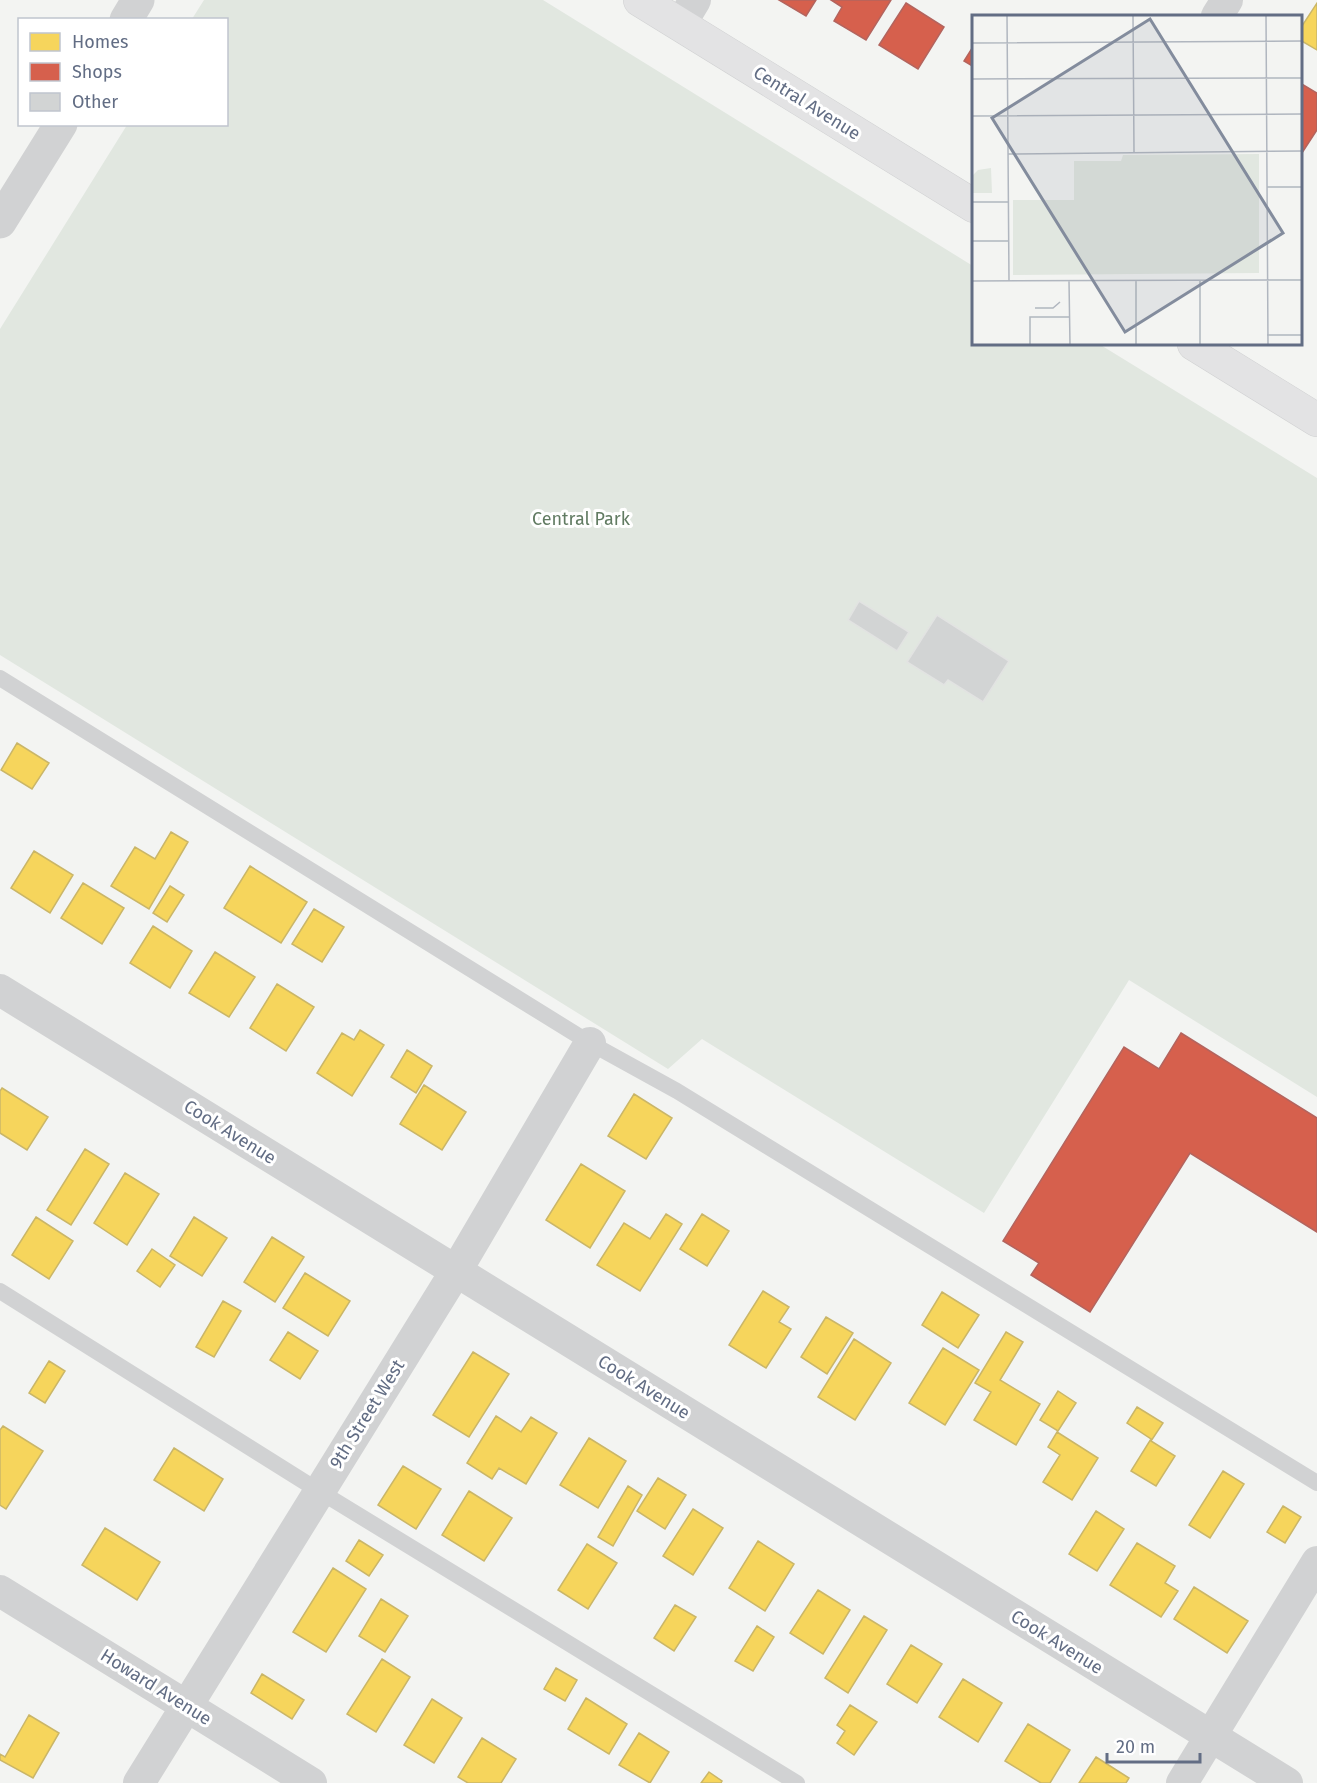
<svg xmlns="http://www.w3.org/2000/svg" width="1317" height="1783" font-family="'Fira Sans',sans-serif">
<rect width="100%" height="100%" fill="#f3f4f2"/>
<path fill="#e1e7e0" d="M 204,0 L 543,0 L 973,266 L 974,344 L 1099,344 L 1317,478 L 1317,1097 L 1129,980 L 984,1213 L 702,1039 L 668,1069 L 0,655 L 0,329 L 127,125 L 226,124 L 226,20 L 192,19 Z"/>
<path fill="#f6d55c" stroke="#cab668" stroke-width="1.5" d="M 1317,3 L 1317,50 L 1300,40 L 1300,29 Z
M 17,743 L 49,763 L 32,789 L 1,770 Z
M 171,832 L 188,842 L 149,909 L 111,886 L 135,847 L 155,859 Z
M 34,851 L 73,875 L 50,913 L 11,888 Z
M 250,866 L 307,902 L 281,943 L 224,908 Z
M 83,883 L 124,908 L 102,944 L 61,918 Z
M 170,886 L 184,895 L 167,922 L 153,913 Z
M 314,909 L 344,927 L 322,962 L 292,944 Z
M 153,926 L 192,951 L 170,988 L 130,963 Z
M 215,952 L 255,977 L 229,1017 L 189,993 Z
M 277,984 L 314,1007 L 286,1051 L 250,1028 Z
M 360,1030 L 384,1045 L 352,1096 L 317,1073 L 342,1033 L 354,1040 Z
M 407,1050 L 432,1066 L 416,1093 L 391,1077 Z
M 424,1085 L 466,1112 L 442,1150 L 400,1124 Z
M 2,1088 L 48,1117 L 27,1150 L 0,1133 L 0,1091 Z
M 634,1094 L 672,1118 L 646,1159 L 608,1136 Z
M 85,1149 L 109,1164 L 71,1225 L 47,1210 Z
M 581,1164 L 625,1191 L 590,1248 L 546,1220 Z
M 125,1173 L 159,1194 L 127,1245 L 94,1223 Z
M 666,1214 L 682,1224 L 640,1291 L 597,1265 L 624,1223 L 650,1239 Z
M 702,1214 L 729,1231 L 707,1266 L 680,1249 Z
M 36,1217 L 73,1241 L 49,1279 L 12,1255 Z
M 194,1217 L 227,1238 L 202,1276 L 170,1256 Z
M 272,1237 L 304,1257 L 275,1302 L 244,1282 Z
M 152,1249 L 175,1265 L 160,1287 L 137,1271 Z
M 305,1273 L 350,1301 L 328,1336 L 283,1308 Z
M 763,1291 L 789,1307 L 779,1322 L 791,1329 L 766,1368 L 729,1345 Z
M 942,1292 L 979,1315 L 958,1348 L 922,1325 Z
M 223,1301 L 241,1311 L 214,1357 L 196,1347 Z
M 826,1317 L 853,1333 L 827,1374 L 801,1357 Z
M 288,1332 L 318,1351 L 300,1379 L 270,1360 Z
M 1006,1332 L 1023,1342 L 1000,1380 L 1040,1404 L 1016,1445 L 974,1420 L 991,1392 L 975,1383 Z
M 854,1339 L 891,1363 L 855,1420 L 818,1397 Z
M 943,1348 L 979,1370 L 945,1425 L 909,1403 Z
M 473,1352 L 509,1374 L 469,1437 L 433,1415 Z
M 49,1361 L 65,1371 L 45,1403 L 29,1393 Z
M 1058,1391 L 1076,1403 L 1058,1431 L 1040,1420 Z
M 1137,1407 L 1163,1423 L 1151,1441 L 1175,1456 L 1156,1486 L 1131,1471 L 1151,1439 L 1127,1423 Z
M 496,1416 L 521,1432 L 531,1417 L 557,1433 L 526,1484 L 499,1468 L 492,1479 L 467,1463 Z
M 3,1426 L 43,1451 L 6,1509 L 0,1505 L 0,1430 Z
M 1057,1432 L 1098,1458 L 1072,1500 L 1043,1482 L 1060,1455 L 1048,1447 Z
M 589,1438 L 626,1461 L 598,1508 L 560,1485 Z
M 174,1448 L 223,1479 L 204,1511 L 154,1480 Z
M 403,1466 L 441,1489 L 416,1529 L 378,1505 Z
M 1223,1471 L 1244,1484 L 1210,1538 L 1189,1525 Z
M 658,1478 L 686,1495 L 665,1529 L 637,1511 Z
M 628,1486 L 642,1495 L 613,1546 L 598,1537 Z
M 469,1491 L 512,1518 L 484,1561 L 442,1535 Z
M 1283,1506 L 1301,1517 L 1285,1543 L 1267,1532 Z
M 693,1509 L 723,1528 L 693,1575 L 663,1556 Z
M 1096,1511 L 1124,1529 L 1097,1571 L 1069,1554 Z
M 105,1528 L 160,1562 L 137,1600 L 82,1565 Z
M 359,1540 L 383,1555 L 369,1576 L 346,1561 Z
M 758,1541 L 794,1564 L 765,1611 L 729,1588 Z
M 1137,1543 L 1175,1566 L 1165,1583 L 1178,1591 L 1161,1617 L 1110,1585 Z
M 587,1544 L 617,1563 L 588,1609 L 558,1590 Z
M 333,1568 L 366,1589 L 326,1652 L 293,1632 Z
M 1194,1587 L 1248,1621 L 1227,1653 L 1174,1619 Z
M 818,1590 L 850,1610 L 823,1654 L 790,1633 Z
M 381,1599 L 408,1616 L 385,1652 L 359,1636 Z
M 675,1605 L 696,1617 L 674,1651 L 654,1638 Z
M 864,1616 L 887,1630 L 848,1693 L 825,1678 Z
M 757,1626 L 774,1637 L 753,1671 L 735,1661 Z
M 911,1645 L 942,1664 L 917,1703 L 887,1684 Z
M 382,1659 L 410,1677 L 376,1732 L 347,1714 Z
M 556,1668 L 577,1680 L 565,1701 L 544,1689 Z
M 262,1674 L 304,1700 L 292,1719 L 251,1693 Z
M 963,1679 L 1002,1703 L 978,1742 L 939,1717 Z
M 586,1698 L 627,1724 L 609,1754 L 568,1729 Z
M 432,1699 L 462,1718 L 434,1763 L 404,1745 Z
M 850,1705 L 877,1722 L 854,1755 L 837,1743 L 845,1731 L 837,1725 Z
M 29,1715 L 59,1733 L 33,1778 L 0,1760 L 0,1754 L 5,1757 Z
M 1028,1724 L 1070,1750 L 1050,1783 L 1041,1783 L 1005,1761 Z
M 639,1733 L 669,1752 L 650,1783 L 619,1765 Z
M 482,1738 L 516,1759 L 501,1783 L 468,1783 L 458,1777 Z
M 1096,1757 L 1129,1778 L 1126,1783 L 1079,1783 Z
M 709,1772 L 722,1781 L 721,1783 L 701,1783 Z"/>
<path fill="#d6604d" stroke="#b3645e" stroke-width="1.5" d="M 779,0 L 816,0 L 806,16 Z
M 831,0 L 891,0 L 866,40 L 834,21 L 842,7 Z
M 906,3 L 944,27 L 918,69 L 879,45 Z
M 974,45 L 974,67 L 964,61 Z
M 1300,83 L 1317,93 L 1317,130 L 1300,156 Z
M 1181,1033 L 1317,1118 L 1317,1232 L 1190,1153 L 1090,1312 L 1031,1275 L 1039,1263 L 1003,1241 L 1124,1047 L 1159,1069 Z"/>
<path fill="#d2d4d4" stroke="#e2e3e2" stroke-width="1.5" d="M 859,601 L 909,632 L 897,651 L 848,620 Z
M 937,615 L 1009,661 L 983,702 L 948,680 L 944,685 L 907,662 Z"/>
<g fill="none" stroke-linecap="round" stroke-linejoin="round">
<defs>
<path id="secondary" d="M 640,0 L 974,206
M 1194,344 L 1317,420"/>
</defs>
<use href="#secondary" stroke="#d0d1d2" stroke-width="34"/>
<path stroke="#d1d2d3" stroke-width="16" d="M 0,678 L 590,1043 L 677,1091 L 1317,1483
M 0,1291 L 319,1491 L 797,1783"/>
<path stroke="#d1d2d3" stroke-width="32" d="M 1217,16 L 1227,0
M 680,25 L 695,0
M 0,990 L 1287,1783
M 0,1591 L 311,1783
M 139,1783 L 456,1271 L 590,1043
M 1182,1783 L 1317,1562"/>
<path stroke="#d1d2d3" stroke-width="33" d="M 126,20 L 138,0
M 0,222 L 61,124"/>
<use href="#secondary" stroke="#e3e3e4" stroke-width="33"/>
</g>
<g text-anchor="middle" stroke-width="6" stroke-linejoin="round" paint-order="stroke">
<g font-size="18" fill="#626d84" stroke="#fff">
<text transform="translate(807 103) rotate(32)" y="6">Central Avenue</text>
<text transform="translate(230 1132) rotate(32)" y="6">Cook Avenue</text>
<text transform="translate(644 1387) rotate(32)" y="6">Cook Avenue</text>
<text transform="translate(367 1414) rotate(-58)" y="6">9th Street West</text>
<text transform="translate(1057 1642) rotate(32)" y="6">Cook Avenue</text>
<text transform="translate(156 1687) rotate(32)" y="6">Howard Avenue</text>
</g>
<g font-size="18" fill="#617b62" stroke="#fff">
<text x="581" y="525">Central Park</text>
</g>
</g>
<g transform="translate(972 15)">
<rect width="330" height="330" fill="#f3f4f2"/>
<path d="M 287,139 L 287,258 L 41,260 L 41,185 L 102,185 L 102,146 L 149,146 L 151,140 ZM 19,153 L 20,178 L 0,178 L 0,161 L 6,155 Z" fill="#e1e7e0"/>
<path fill="none" stroke="#b0b6bf" stroke-width="1.5" d="M 35,0 L 37,266M 161,0 L 162,137M 294,0 L 296,330M 0,28 L 330,26M 0,64 L 330,63M 0,101 L 330,99M 36,139 L 330,136M 295,172 L 330,172M 0,187 L 37,187M 0,226 L 37,226M 0,266 L 330,265M 97,266 L 98,330M 228,266 L 228,330M 63,293 L 81,293 L 88,287M 295,320 L 330,320M 58,330 L 58,302 L 97,302M 164,330 L 164,266"/>
<path fill="#838c9d" fill-opacity="0.15" stroke="#838c9d" stroke-width="3" d="M 178,4 L 311,218 L 153,317 L 20,103 Z"/>
<rect width="330" height="330" fill="none" stroke="#626d84" stroke-width="3"/>
</g>
<rect x="18" y="18" width="210" height="108" fill="#ffffff" stroke="#c0c5ce" stroke-width="1.5"/>
<rect x="30" y="33" width="30" height="18" fill="#f6d55c" stroke="#c0c5ce" stroke-width="1.5"/>
<text x="72" y="48" font-size="18" fill="#626d84">Homes</text>
<rect x="30" y="63" width="30" height="18" fill="#d6604d" stroke="#c0c5ce" stroke-width="1.5"/>
<text x="72" y="78" font-size="18" fill="#626d84">Shops</text>
<rect x="30" y="93" width="30" height="18" fill="#d2d4d4" stroke="#c0c5ce" stroke-width="1.5"/>
<text x="72" y="108" font-size="18" fill="#626d84">Other</text>
<path d="M1107 1753v9h93v-9" fill="none" stroke="#626d84" stroke-width="3"/>
<text x="1116" y="1753" font-size="18" fill="#626d84" stroke="#ffffff" stroke-width="4.5" paint-order="stroke">20 m</text>
</svg>
